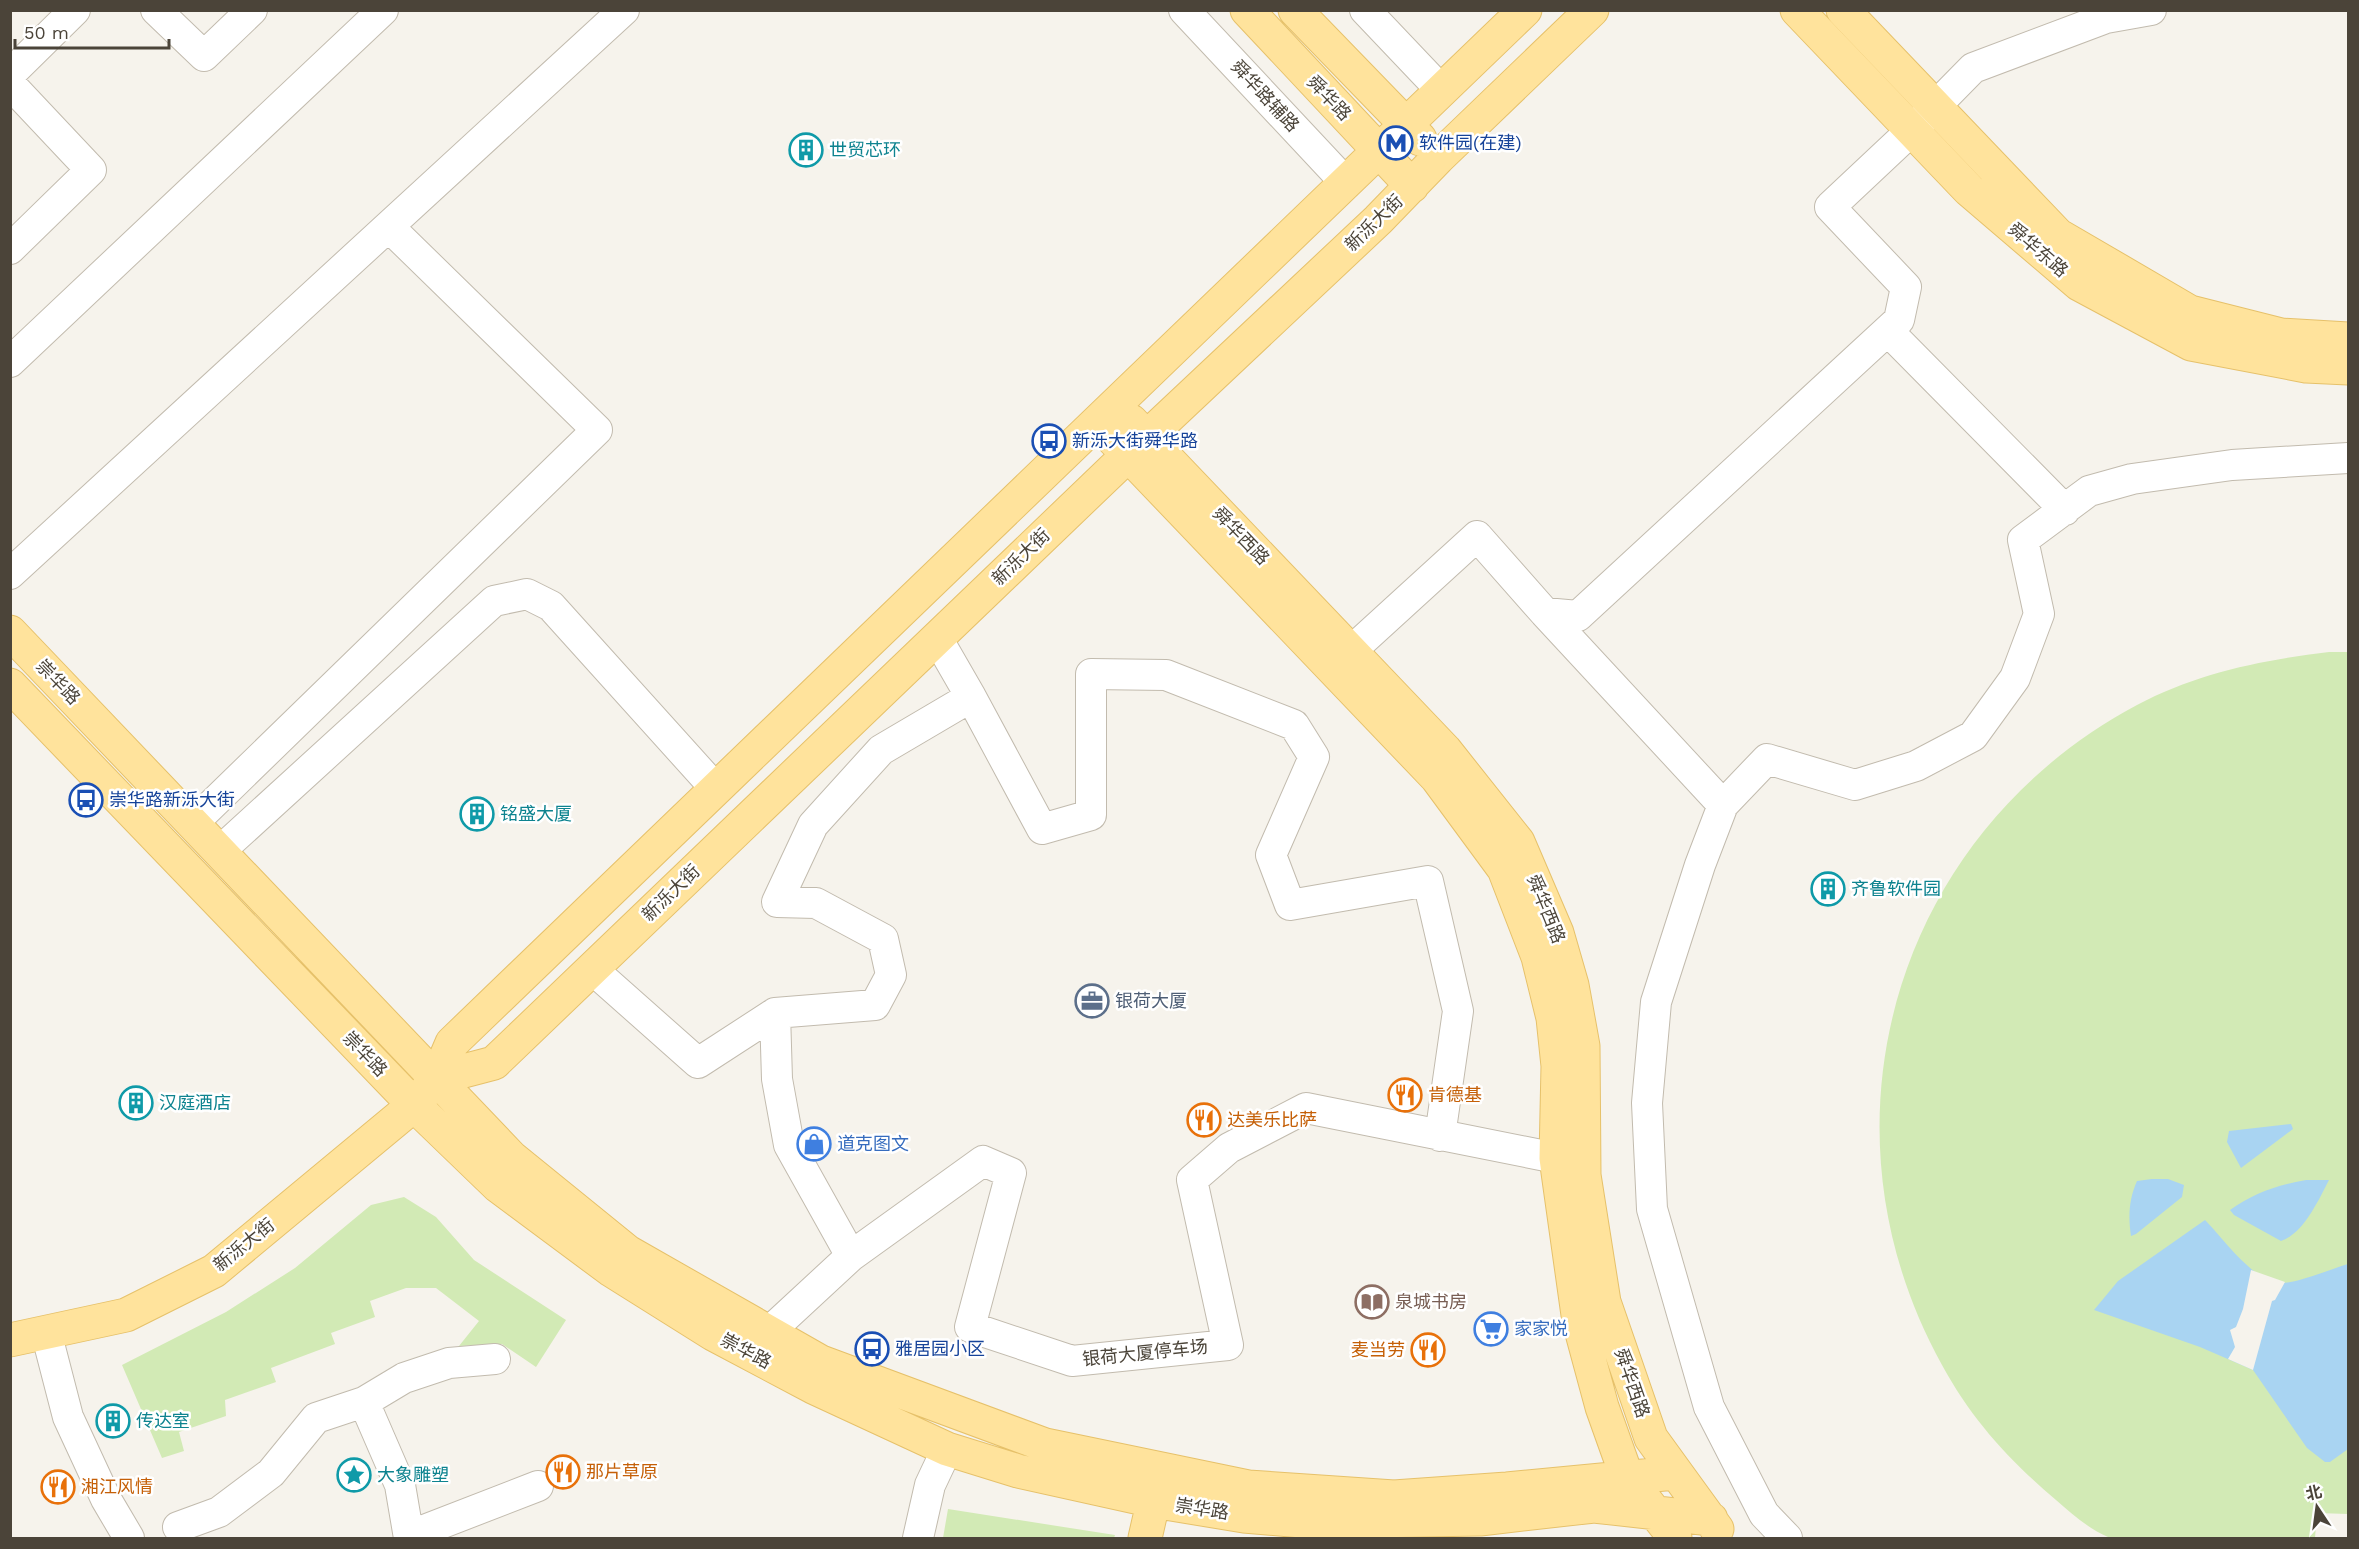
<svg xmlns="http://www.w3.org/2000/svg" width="2359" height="1549" font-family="'Work Sans','Noto Sans SC',sans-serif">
<rect width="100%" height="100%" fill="#f6f3ec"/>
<path fill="#d2eab5" d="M 2329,652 L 2348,652 L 2348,1514 L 2317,1513 L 2315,1538 C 2263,1538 2210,1538 2158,1538 C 2143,1538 2122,1542 2108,1537 C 2089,1529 2072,1514 2056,1500 C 2009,1460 1972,1420 1942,1365 C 1809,1125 1895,834 2137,705 C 2197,673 2262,660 2329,652 Z
M 404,1197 L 436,1217 L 474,1260 L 566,1320 L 536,1367 L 502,1344 L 459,1346 L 479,1321 L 436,1288 L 406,1288 L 370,1301 L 375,1317 L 331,1333 L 335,1344 L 271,1368 L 276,1382 L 225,1400 L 226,1416 L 179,1432 L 184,1451 L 162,1458 L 122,1365 L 226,1312 L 295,1268 L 371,1205 Z
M 948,1509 L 1115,1535 L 1114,1538 L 943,1538 Z"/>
<path fill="#a9d4f2" d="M 2291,1124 L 2293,1129 L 2241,1168 L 2227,1142 L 2229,1131 Z
M 2152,1179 L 2168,1179 L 2184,1185 L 2182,1197 L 2136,1234 L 2131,1236 C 2128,1216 2129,1199 2137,1181 Z
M 2306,1180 L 2329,1180 C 2318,1201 2304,1233 2281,1241 L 2234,1215 L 2230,1210 C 2254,1193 2277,1185 2306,1180 Z
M 2205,1220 C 2223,1238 2255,1284 2282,1283 C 2298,1283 2331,1269 2348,1264 L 2348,1449 L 2330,1462 L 2325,1462 L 2307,1448 L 2253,1370 L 2200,1347 L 2094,1310 L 2118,1281 Z"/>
<path fill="#f6f3ec" d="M 2251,1270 L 2285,1282 L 2275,1300 L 2272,1301 L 2253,1370 L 2228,1359 L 2235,1347 L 2230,1330 L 2236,1327 L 2243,1309 Z"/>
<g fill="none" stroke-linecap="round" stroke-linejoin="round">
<defs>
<path id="minor" d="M 156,10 L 204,56 L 252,10
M 1184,10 L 1345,182
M 1365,10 L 1441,90
M 10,74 L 75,10
M 10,84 L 91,170 L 10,249
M 1888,331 L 2065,510
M 10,362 L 383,10
M 10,574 L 624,10
M 1545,613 L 1723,805
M 937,638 L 971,697
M 1351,651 L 1477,536 L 1545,613 L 1578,616 L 1899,320 L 1906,287 L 1830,207 L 1912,130 L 1973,68 L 2106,18 L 2151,10
M 193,823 L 597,430 L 389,227
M 220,851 L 494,601 L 527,594 L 551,606 L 716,789
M 592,969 L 698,1063 L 775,1013
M 851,1256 L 789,1145 L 777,1079 L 775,1013 L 875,1005 L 891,975 L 883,939 L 816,903 L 777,902 L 813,825 L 881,750 L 971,697 L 1042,829 L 1091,815 L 1091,674 L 1166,675 L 1294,725 L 1314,757 L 1271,855 L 1290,905 L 1428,881 L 1458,1011 L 1440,1136
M 770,1331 L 851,1256 L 983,1161 L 1011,1173 L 970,1327 L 1072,1361 L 1228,1345 L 1192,1180 L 1229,1148 L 1306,1108 L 1556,1158
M 46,1332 L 68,1417 L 106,1499 L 129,1538
M 364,1402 L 404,1378 L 449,1363 L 495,1359
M 178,1527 L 219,1512 L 271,1473 L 316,1418 L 364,1402 L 400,1485 L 409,1538
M 409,1536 L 538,1486
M 918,1538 L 930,1485 L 947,1449
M 1787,1538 L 1764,1514 L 1709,1407 L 1652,1209 L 1647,1103 L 1656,1002 L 1700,865 L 1723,805 L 1767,759 L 1855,785 L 1916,766 L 1973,736 L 2015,678 L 2039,614 L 2023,540 L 2089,491 L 2132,479 L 2232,465 L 2348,458"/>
<path id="major" d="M 1247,10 L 1412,186
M 1295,10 L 1420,139
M 1797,10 L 1969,190 L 2079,284 L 2191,344 L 2306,366 L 2348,368
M 1843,10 L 2058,235 L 2190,312 L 2281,335 L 2348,339
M 1131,421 L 1445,750 L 1518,842 L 1557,933 L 1572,985 L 1583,1046 L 1584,1175 L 1604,1302 L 1651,1438 L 1717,1529
M 1113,439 L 1437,778 L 1504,869 L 1538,957 L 1553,1018 L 1558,1066 L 1556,1158 L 1579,1322 L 1602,1407 L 1627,1477 L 1675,1538
M 10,632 L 511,1157 L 628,1252 L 821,1362 L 1045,1445 L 1248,1487 L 1394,1497 L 1507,1489 L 1675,1473
M 10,685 L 414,1105 L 498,1186 L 611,1270 L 713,1334 L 813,1387 L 947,1449 L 1018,1471 L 1153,1501 L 1244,1516 L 1313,1522 L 1480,1519 L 1594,1506 L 1711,1519
M 437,1078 L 494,1063 L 1128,455 L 1378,220 L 1438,158 L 1592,10
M 10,1340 L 126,1315 L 214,1271 L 414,1105 L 437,1078 L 452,1043 L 1525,10
M 1145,1538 L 1158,1481"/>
</defs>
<use href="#minor" stroke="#c2bbae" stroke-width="32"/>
<use href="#major" stroke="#e6c16a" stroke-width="35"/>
<use href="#minor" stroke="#fff" stroke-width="30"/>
<use href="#major" stroke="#ffe39c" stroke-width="33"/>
</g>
<defs>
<symbol id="metro-ring" viewBox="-11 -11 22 22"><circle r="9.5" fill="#fff" stroke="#1a4fb4" stroke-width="1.5"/><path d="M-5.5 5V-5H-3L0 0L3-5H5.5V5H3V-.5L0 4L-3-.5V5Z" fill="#1a4fb4"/></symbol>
<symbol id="building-ring" viewBox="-11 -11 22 22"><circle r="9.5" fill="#fff" stroke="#0f9aa8" stroke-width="1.5"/><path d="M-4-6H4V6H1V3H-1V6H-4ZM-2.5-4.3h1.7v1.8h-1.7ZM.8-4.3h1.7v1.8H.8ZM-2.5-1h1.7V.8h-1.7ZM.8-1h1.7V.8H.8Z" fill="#0f9aa8"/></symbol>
<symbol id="bus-ring" viewBox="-11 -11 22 22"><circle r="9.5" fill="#fff" stroke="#1a4fb4" stroke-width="1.5"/><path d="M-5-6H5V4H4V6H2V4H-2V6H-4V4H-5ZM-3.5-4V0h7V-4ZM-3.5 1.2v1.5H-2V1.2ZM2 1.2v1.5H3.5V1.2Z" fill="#1a4fb4"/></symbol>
<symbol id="office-ring" viewBox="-11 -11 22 22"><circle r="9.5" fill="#fff" stroke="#5c6f8a" stroke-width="1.5"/><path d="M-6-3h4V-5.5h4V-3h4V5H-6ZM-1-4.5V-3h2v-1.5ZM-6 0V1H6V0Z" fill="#5c6f8a"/></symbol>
<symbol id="restaurant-ring" viewBox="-11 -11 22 22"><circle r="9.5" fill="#fff" stroke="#e8710a" stroke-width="1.5"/><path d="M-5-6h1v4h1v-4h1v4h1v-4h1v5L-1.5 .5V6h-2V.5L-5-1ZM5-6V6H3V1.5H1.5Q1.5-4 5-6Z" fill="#e8710a"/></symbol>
<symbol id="shop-ring" viewBox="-11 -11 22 22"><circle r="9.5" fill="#fff" stroke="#3f7fe0" stroke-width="1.5"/><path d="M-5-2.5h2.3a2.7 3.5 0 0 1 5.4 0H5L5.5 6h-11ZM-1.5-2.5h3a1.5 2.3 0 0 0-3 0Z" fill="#3f7fe0"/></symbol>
<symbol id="library-ring" viewBox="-11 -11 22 22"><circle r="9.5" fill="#fff" stroke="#8d6e63" stroke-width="1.5"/><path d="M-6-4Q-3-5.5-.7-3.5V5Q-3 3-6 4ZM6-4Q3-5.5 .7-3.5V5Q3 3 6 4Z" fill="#8d6e63"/></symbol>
<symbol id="supermarket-ring" viewBox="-11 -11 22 22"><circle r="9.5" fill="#fff" stroke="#3f7fe0" stroke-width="1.5"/><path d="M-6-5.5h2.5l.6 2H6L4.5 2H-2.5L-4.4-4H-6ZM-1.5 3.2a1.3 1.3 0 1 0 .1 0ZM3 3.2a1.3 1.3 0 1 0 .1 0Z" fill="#3f7fe0"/></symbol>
<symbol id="sight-ring" viewBox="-11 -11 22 22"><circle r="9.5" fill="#fff" stroke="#0f9aa8" stroke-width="1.5"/><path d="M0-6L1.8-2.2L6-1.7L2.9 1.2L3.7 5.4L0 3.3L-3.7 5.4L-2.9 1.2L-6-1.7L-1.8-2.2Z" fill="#0f9aa8"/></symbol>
</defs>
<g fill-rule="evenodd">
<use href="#metro-ring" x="1377" y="124" width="38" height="38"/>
<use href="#building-ring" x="787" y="131" width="38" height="38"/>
<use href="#bus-ring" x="1030" y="422" width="38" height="38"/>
<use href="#bus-ring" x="67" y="781" width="38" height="38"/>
<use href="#building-ring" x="458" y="795" width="38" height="38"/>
<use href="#building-ring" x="1809" y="870" width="38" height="38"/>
<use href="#office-ring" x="1073" y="982" width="38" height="38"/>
<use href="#restaurant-ring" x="1386" y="1076" width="38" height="38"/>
<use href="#building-ring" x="117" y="1084" width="38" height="38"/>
<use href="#restaurant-ring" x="1185" y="1101" width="38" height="38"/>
<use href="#shop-ring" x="795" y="1125" width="38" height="38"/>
<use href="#library-ring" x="1353" y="1283" width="38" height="38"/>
<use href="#supermarket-ring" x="1472" y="1310" width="38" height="38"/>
<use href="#bus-ring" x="853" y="1330" width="38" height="38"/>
<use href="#restaurant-ring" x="1409" y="1331" width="38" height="38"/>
<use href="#building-ring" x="94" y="1402" width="38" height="38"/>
<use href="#restaurant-ring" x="544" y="1453" width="38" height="38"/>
<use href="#sight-ring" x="335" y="1456" width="38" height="38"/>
<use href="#restaurant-ring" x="39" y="1468" width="38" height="38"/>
</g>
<g text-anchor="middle" stroke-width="5" stroke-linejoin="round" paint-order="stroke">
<g font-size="18" fill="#4b4439" stroke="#fff">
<text transform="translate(1265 96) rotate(47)" y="6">舜华路辅路</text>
<text transform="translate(1329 98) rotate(46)" y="6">舜华路</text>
<text transform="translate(1374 223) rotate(-44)" y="6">新泺大街</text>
<text transform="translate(2038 250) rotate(41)" y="6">舜华东路</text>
<text transform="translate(1241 536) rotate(46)" y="6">舜华西路</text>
<text transform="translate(1021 557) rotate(-44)" y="6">新泺大街</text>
<text transform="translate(58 682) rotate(46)" y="6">崇华路</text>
<text transform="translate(671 893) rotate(-44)" y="6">新泺大街</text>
<text transform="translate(1546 909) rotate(68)" y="6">舜华西路</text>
<text transform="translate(365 1054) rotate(46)" y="6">崇华路</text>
<text transform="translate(244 1245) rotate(-39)" y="6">新泺大街</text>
<text transform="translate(746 1351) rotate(28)" y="6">崇华路</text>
<text transform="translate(1145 1353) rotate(-6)" y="6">银荷大厦停车场</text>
<text transform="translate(1632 1383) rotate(71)" y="6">舜华西路</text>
<text transform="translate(1202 1509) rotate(9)" y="6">崇华路</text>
</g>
<g font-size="18" fill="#164399" stroke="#fff" text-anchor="start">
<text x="1419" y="149">软件园(在建)</text>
<text x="1072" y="447">新泺大街舜华路</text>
<text x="109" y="806">崇华路新泺大街</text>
<text x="895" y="1355">雅居园小区</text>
</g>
<g font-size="18" fill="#0d838f" stroke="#fff" text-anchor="start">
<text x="829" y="156">世贸芯环</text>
<text x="500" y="820">铭盛大厦</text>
<text x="1851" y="895">齐鲁软件园</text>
<text x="159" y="1109">汉庭酒店</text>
<text x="136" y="1427">传达室</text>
<text x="377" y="1481">大象雕塑</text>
</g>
<g font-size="18" fill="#4e5e75" stroke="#fff" text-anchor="start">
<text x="1115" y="1007">银荷大厦</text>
</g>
<g font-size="18" fill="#c56008" stroke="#fff" text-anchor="start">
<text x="1428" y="1101">肯德基</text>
<text x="1227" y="1126">达美乐比萨</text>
<text x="1405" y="1356" text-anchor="end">麦当劳</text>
<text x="586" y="1478">那片草原</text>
<text x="81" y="1493">湘江风情</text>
</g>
<g font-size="18" fill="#366cbe" stroke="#fff" text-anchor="start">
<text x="837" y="1150">道克图文</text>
<text x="1514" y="1335">家家悦</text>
</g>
<g font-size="18" fill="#785e54" stroke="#fff" text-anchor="start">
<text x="1395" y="1308">泉城书房</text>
</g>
</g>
<rect width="2359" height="1549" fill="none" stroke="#4b4439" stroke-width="24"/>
<g transform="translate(2317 1507) rotate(347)" stroke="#ffffff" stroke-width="4.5" paint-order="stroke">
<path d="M0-4.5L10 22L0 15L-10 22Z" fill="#4b4439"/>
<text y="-9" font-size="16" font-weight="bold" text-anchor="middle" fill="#4b4439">北</text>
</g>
<path d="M15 39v9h154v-9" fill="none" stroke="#4b4439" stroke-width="3"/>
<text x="24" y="39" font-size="18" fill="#4b4439" stroke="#ffffff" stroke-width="4.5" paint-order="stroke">50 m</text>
</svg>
